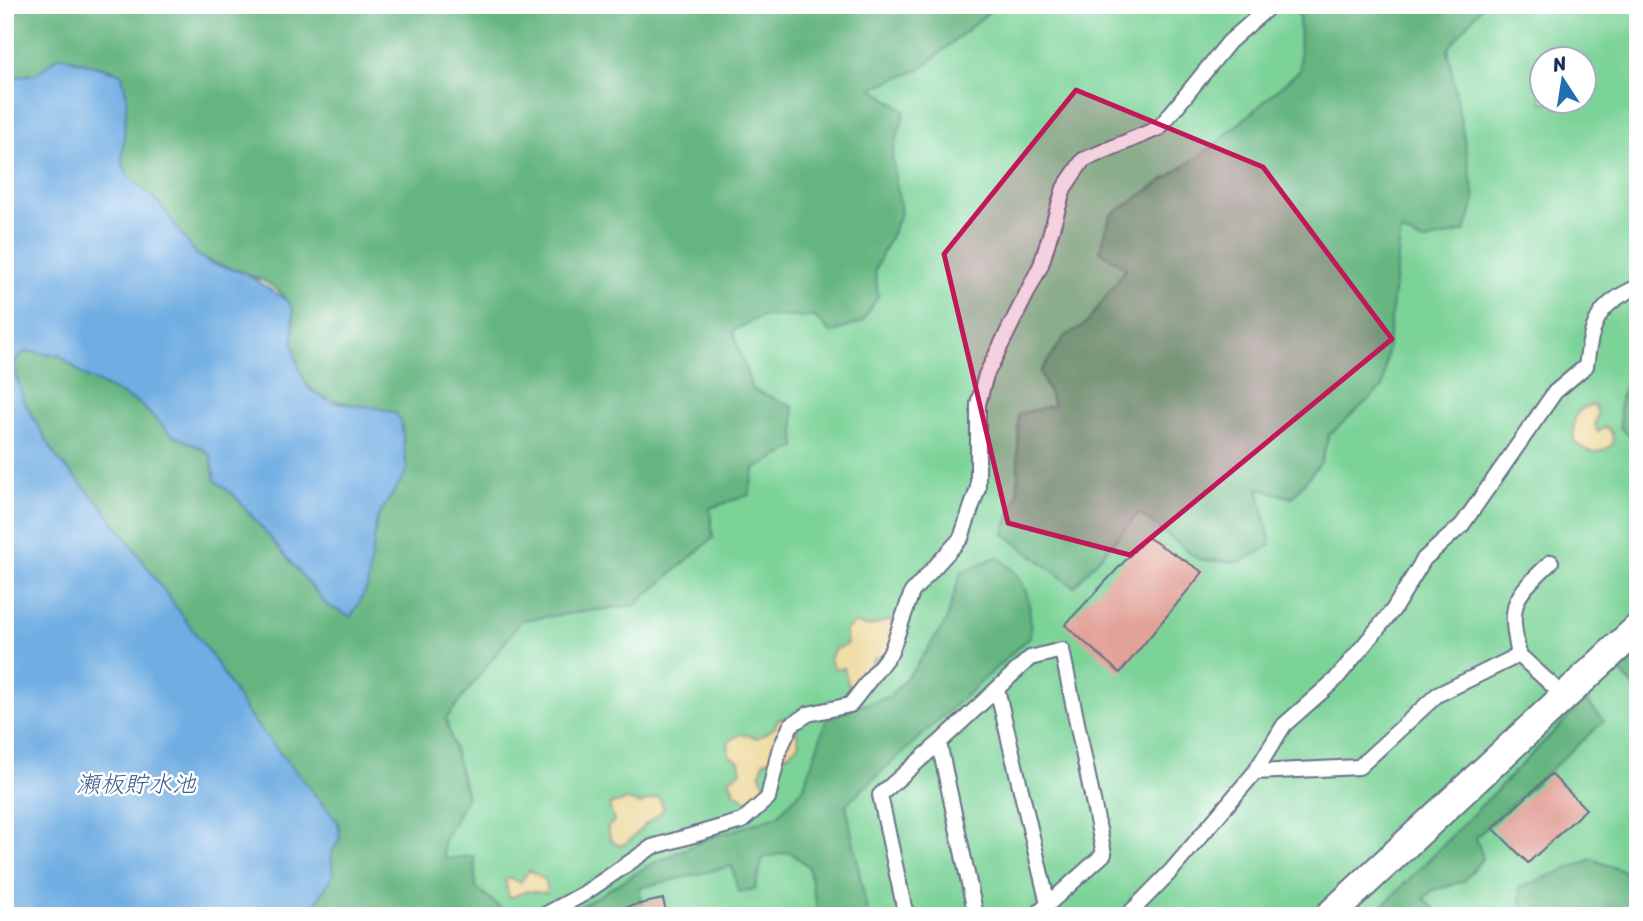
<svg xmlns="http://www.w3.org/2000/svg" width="1643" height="921" font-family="Sriracha,'Klee One',sans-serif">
<rect width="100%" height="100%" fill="#fff"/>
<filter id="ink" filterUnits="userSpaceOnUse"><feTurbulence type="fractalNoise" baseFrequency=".0143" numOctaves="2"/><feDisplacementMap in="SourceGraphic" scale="14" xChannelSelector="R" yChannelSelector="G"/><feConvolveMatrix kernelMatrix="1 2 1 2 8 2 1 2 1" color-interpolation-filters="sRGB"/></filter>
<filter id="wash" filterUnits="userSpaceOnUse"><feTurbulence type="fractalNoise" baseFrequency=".00686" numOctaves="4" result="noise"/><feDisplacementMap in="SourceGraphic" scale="28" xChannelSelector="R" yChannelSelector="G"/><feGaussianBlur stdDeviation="1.57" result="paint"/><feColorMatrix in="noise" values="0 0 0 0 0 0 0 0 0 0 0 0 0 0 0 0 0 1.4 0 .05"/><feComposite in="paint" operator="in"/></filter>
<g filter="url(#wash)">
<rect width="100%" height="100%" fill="#f7ead7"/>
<path fill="#7cd398" stroke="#4c817b" stroke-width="2" fill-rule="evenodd" d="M 871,5 L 1638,5 L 1638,916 L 417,916 L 354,713 ZM 1542,60 L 1584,60 L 1584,102 L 1542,102 Z"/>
<path fill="#65b580" stroke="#40726f" stroke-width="2" d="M 5,5 L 997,5 L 921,69 L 872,88 L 905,111 L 892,155 L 901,213 L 875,270 L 878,297 L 862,322 L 831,333 L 815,317 L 761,316 L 733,331 L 752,389 L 793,407 L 796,447 L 754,469 L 749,495 L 710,508 L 713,538 L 635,605 L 522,620 L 446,719 L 467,797 L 443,842 L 445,859 L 474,856 L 476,887 L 502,909 L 522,916 L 308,916 L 333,875 L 331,854 L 340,838 L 337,822 L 248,715 L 216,662 L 103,507 L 57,458 L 23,400 L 14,365 L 17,358 L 26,351 L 61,356 L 84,376 L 139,403 L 171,434 L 205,450 L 211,456 L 215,480 L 235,496 L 327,605 L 372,550 L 377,518 L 387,503 L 395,413 C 348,399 296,411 293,342 C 293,327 296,315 287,301 C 267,272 223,271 196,254 L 127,175 L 122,161 L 114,70 L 59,56 L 38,73 L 5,80 Z
M 1299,5 L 1483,5 L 1448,49 L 1475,200 L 1465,231 L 1423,242 L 1401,231 L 1383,387 L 1329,435 L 1321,462 L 1292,498 L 1258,488 L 1271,545 L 1242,562 L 1199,560 L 1139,513 L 1074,587 L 1004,534 L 1018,492 L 1018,414 L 1054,405 L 1040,372 L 1065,336 L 1087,323 L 1126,268 L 1100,251 L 1110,216 L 1211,148 L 1300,70 Z
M 1631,370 L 1638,370 L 1638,441 L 1620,428 L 1620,398 Z
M 997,557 C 1028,578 1032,602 1030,637 L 846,804 L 868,916 L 819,916 L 808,866 L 790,852 L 763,858 L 755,889 L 738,892 L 732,866 L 639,888 L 644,916 L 548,916 L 576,909 L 650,865 L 702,841 L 777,816 L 803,789 L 828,716 L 889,697 L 915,668 L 946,621 L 961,572 Z
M 1638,652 L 1638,686 L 1635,688 L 1620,671 Z
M 1585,700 L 1604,721 L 1476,837 L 1483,858 L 1464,881 L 1431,891 L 1424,899 L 1443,916 L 1373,916 Z
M 1592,859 L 1628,873 L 1638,874 L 1638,916 L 1524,916 L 1519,888 Z"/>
<path fill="#eeda9e" stroke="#84847e" stroke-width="2" d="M 1594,405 L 1598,414 L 1595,426 L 1598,432 L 1606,427 L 1612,433 L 1613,444 C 1599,456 1587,454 1574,441 C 1573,423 1572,407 1594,405 Z
M 889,620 L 900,625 L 907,636 L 900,656 L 889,662 L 883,657 L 875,658 L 868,669 L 871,681 L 861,688 L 848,685 L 844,668 L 835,669 L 829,659 L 834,650 L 847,644 L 845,630 L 856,623 L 868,627 Z
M 788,718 L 795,724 L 799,744 L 787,755 L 764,761 L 760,775 L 770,793 L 750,802 L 735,793 L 729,779 L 741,772 L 739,761 L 729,755 L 728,742 L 741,734 L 758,738 L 774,728 L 778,719 Z
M 658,797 L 664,808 C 656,820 650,819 642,828 C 632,837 632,842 619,846 L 611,840 L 607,828 L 614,821 L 609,805 L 627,800 L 640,804 Z
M 529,870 L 545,880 L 547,893 L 527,891 L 509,898 L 505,880 L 511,878 L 520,883 Z"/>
<path fill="#70ade2" stroke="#466ea0" stroke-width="2" d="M 59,56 L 122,74 L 127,97 L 122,161 L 127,175 L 159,203 L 196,254 L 210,263 L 245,273 L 286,300 L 293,310 L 293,343 L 298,366 L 308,388 L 330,402 L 379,408 L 395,413 L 401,421 L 407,471 L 377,518 L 367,588 L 351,617 L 327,605 L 235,496 L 215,480 L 211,456 L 205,450 L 171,434 L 139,403 L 84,376 L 61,356 L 26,351 L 17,358 L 14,365 L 23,400 L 57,458 L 103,507 L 216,662 L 248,715 L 338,822 L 340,838 L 331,854 L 333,875 L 308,916 L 5,916 L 5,80 L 38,73 Z"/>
<g id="blocks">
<path fill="#e2a299" d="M 1147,537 L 1203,572 L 1120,673 L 1065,625 Z
M 1551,774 L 1586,809 L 1528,863 L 1493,828 Z
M 663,899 L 667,916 L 622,916 L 621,908 Z"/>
</g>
</g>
<g filter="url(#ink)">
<use href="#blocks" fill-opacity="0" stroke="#687088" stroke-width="2"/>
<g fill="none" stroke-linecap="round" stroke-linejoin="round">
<defs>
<path id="lane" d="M 1519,655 L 1563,695
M 997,689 L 1048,904
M 1255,772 L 1359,767 L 1437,695 L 1519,655 C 1508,602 1513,598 1551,562
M 543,916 L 585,893 L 652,847 L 742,821 L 768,798 L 779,751 L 791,725 L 808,714 L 850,705 L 891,652 L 912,592 L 961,538 L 978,488 L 978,404 L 986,375 L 1041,265 L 1064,188 L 1083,160 L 1159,128 L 1229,42 L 1271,5
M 906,916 L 880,795 L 939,743
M 976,916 L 939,743 L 1030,658 L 1062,650 L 1104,854 L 1035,916
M 1127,916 L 1171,871 L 1255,772 L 1284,725 L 1335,680 L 1393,610 L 1424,559 L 1462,525 L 1555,392 L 1586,366 C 1592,324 1596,304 1638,287"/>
<path id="street" d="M 1329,916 L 1638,628"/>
</defs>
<use href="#lane" stroke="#687088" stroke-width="18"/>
<use href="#street" stroke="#687088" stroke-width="32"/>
<use href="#lane" stroke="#fff" stroke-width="14"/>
<use href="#street" stroke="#fff" stroke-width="28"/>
</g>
</g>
<path fill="#c2185b" fill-opacity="0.2" stroke="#c2185b" stroke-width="5" stroke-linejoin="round" d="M 1076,90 L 1263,167 L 1392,339 L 1130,555 L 1008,523 L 944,254 Z"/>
<g text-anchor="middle" stroke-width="5" stroke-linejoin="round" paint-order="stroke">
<g font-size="24" font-style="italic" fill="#395b8c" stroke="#fff">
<text x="136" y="792">瀬板貯水池</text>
</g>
</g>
<rect width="1643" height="921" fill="none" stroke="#fff" stroke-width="28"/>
<g transform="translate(1563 80) rotate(348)"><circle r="33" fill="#ffffff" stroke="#a4acbf" stroke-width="2"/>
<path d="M0-5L12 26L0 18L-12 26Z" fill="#1f6fb2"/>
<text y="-10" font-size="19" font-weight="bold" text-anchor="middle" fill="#1b2f5e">N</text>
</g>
</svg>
